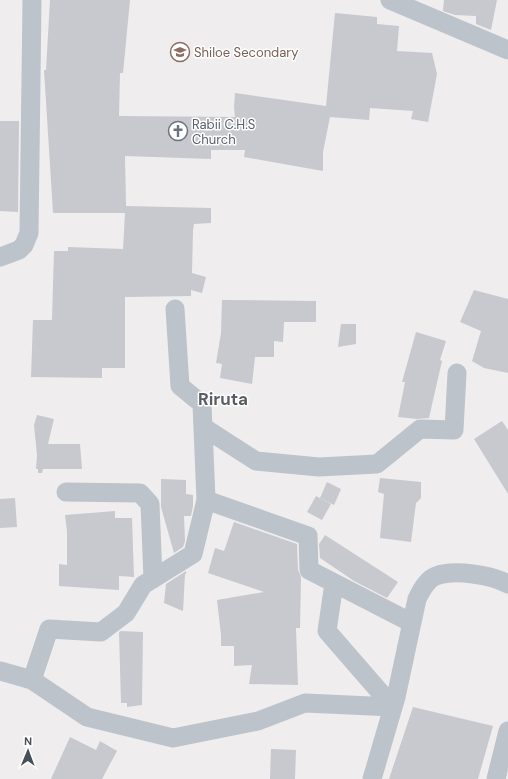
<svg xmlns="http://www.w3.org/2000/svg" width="508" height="779" font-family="'DM Sans',sans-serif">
<rect width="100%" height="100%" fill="#efeded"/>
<path fill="#c7c9cf" d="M 50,0 L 130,0 L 123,73 L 120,73 L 119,116 L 235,117 L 234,107 L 235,93 L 326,106 L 335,13 L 377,17 L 377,24 L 399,26 L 397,51 L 432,53 L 437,74 L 428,122 L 411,119 L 413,111 L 370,108 L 369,120 L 330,117 L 323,152 L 323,171 L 244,157 L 245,150 L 211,150 L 211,159 L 125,156 L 126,206 L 211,208 L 211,223 L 194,224 L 193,230 L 192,273 L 206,277 L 202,293 L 191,290 L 191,296 L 125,297 L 125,368 L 102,368 L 102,378 L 31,377 L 33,320 L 52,320 L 54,251 L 68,251 L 68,247 L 123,249 L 125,213 L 53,213 L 44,70 L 46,70 Z
M 444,0 L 497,0 L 491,30 L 476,24 L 476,16 L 455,15 L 443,11 Z
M 0,121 L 19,121 L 18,212 L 0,211 Z
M 474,290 L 508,299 L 508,373 L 484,368 L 472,361 L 481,331 L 460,322 Z
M 222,300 L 316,301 L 316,322 L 284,322 L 283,342 L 274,341 L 274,357 L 255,357 L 252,384 L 220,378 L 222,364 L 216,363 L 221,333 Z
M 341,324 L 356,324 L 356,344 L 338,347 Z
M 416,332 L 446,341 L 440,360 L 442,361 L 429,418 L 417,419 L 398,417 L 405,382 L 402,382 Z
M 37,415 L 54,419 L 48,444 L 80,444 L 82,469 L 43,469 L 42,473 L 38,473 L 38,469 L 36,469 L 37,455 L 34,425 Z
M 502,421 L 508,430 L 508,494 L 474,439 Z
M 380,478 L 421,482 L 421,498 L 416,503 L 411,542 L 380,538 L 384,494 L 378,492 Z
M 161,479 L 186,480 L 186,494 L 193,495 L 193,506 L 191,516 L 184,516 L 185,541 L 183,547 L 174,553 L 161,507 Z
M 327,482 L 341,489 L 334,505 L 320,498 Z
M 316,496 L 331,504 L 322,520 L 307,512 Z
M 15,498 L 17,527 L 0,528 L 0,499 Z
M 115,511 L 115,518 L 132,518 L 134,577 L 119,576 L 119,590 L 59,586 L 59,564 L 67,565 L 67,531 L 65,515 Z
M 234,522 L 297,544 L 298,570 L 301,577 L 300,628 L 296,628 L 298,685 L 249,684 L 252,665 L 234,666 L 234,646 L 221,646 L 221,635 L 217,600 L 264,592 L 208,573 L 215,548 L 224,551 Z
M 325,535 L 398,582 L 387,598 L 354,581 L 320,558 L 319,544 Z
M 186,571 L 186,574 L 185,574 L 183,611 L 164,603 L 166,584 Z
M 121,631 L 143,632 L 142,705 L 127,707 L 127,703 L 121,703 L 119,632 Z
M 413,707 L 493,726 L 478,779 L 389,779 Z
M 70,737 L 96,750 L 100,741 L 117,751 L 102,779 L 51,779 Z
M 271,749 L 296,750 L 295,779 L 270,779 Z"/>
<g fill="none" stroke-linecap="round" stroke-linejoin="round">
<path stroke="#bcc3ca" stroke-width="19" d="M 390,0 L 508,50
M 0,257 L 19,250 L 24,245 L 29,233 L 32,0
M 175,309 L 180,386 L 202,404 L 206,500 L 308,536 L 309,570 L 412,623
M 203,427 L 256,461 L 319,467 L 377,464 L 420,429 L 454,430 L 457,373
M 66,492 L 140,493 L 150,504 L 153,579
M 334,583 L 327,631 L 393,707
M 0,671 L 32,680 L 49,629 L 101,632 L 126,613 L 143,585 L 193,554 L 206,500
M 32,680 L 87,717 L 173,738 L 258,721 L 305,703 L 393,707
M 372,779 L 396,697 L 417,599 C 421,591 427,579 436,576 C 454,569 492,575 508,584
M 496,779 L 508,731"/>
</g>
<defs>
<symbol id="school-ring" viewBox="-11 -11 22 22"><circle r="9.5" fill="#fff" stroke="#8d6e63" stroke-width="1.5"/><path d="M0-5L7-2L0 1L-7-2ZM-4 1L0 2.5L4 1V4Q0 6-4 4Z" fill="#8d6e63"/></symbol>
<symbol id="church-ring" viewBox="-11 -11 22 22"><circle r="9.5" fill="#fff" stroke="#6b7280" stroke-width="1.5"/><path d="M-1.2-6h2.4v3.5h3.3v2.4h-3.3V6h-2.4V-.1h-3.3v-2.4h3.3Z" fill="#6b7280"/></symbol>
</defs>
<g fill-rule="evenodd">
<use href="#school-ring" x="169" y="41" width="22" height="22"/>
<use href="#church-ring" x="167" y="120" width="22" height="22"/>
</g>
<g text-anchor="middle" stroke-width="3" stroke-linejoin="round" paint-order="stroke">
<g font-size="13" fill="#785e54" stroke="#fff" text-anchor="start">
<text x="194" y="57">Shiloe Secondary</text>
</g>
<g font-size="13" fill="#5b616d" stroke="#fff" text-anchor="start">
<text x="192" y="129">Rabii C.H.S<tspan x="192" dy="15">Church</tspan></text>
</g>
<g font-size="17" font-weight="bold" fill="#5a5d61" stroke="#fff">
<text x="223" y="405">Riruta</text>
</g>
</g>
<g transform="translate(28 751) rotate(1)" stroke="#ffffff" stroke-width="3" paint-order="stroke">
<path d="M0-3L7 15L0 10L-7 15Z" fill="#474f57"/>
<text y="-6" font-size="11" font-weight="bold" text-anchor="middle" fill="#474f57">N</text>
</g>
</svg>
